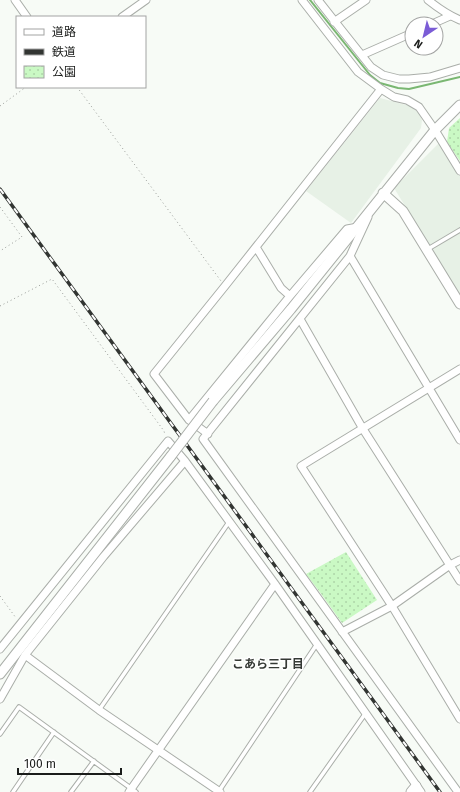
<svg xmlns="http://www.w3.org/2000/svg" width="460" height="792" font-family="'Fira Sans','Noto Sans JP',sans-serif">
<defs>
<pattern id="park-dots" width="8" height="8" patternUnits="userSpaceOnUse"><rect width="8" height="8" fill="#caf9c4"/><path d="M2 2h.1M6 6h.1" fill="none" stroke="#add5a8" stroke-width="1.8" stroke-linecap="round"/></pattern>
</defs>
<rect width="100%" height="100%" fill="#f7fbf6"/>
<path fill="#e7f1e6" d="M 380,98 L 410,106 L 419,113 L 422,120 L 421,128 L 351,223 L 306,191 Z
M 439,143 L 460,175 L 460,295 L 394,188 Z"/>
<path fill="url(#park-dots)" d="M 460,118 L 460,161 L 447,142 L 449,128 Z
M 346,552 L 377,600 L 342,623 L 319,591 L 306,574 Z"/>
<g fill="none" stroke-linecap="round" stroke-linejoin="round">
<path stroke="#7ab772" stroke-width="2" d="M 310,0 L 370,75 L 380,83 L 398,88 L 409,89 L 460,77"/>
<defs>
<path id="service" d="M 428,249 L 460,230
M 99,710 L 229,522
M 0,734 L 19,707 L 136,792
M 219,791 L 317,644
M 13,792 L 54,732
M 71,792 L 94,761
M 310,792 L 365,714"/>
<path id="minor" d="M 15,0 L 27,17
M 302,0 L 358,72 L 381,89 L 394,97 L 407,100 L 419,107 L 435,130 L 460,171
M 318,0 L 340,28 L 371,67 L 383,75 L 399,79 L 409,79 L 430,77 L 460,68
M 428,0 C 438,8 448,15 460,20
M 122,17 L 146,0
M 334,22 L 366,0
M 432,24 L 450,16
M 362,55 L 412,33
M 368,217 L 350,256 L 460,440
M 256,247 L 281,288 L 290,296
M 350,256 L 203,439 L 458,792
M 300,319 L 363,429 L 460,581
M 460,369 L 301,466 L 392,606 L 460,719
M 189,420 L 290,296 L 347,229 L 358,227
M 208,434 L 189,420 L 154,374 L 225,286 L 381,89
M 342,632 L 392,606 L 450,565 L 460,560
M 0,649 L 168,441 L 185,461 L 275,584 L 421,792
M 25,655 L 99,710 L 220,792
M 0,699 L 25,655 L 104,556 L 185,461
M 129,792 L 275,584"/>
<path id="tertiary" d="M 383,193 L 403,211 L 460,304
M 213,401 L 291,309 L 435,130 L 460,105
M 0,674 L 171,456
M 411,792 L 416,786"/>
</defs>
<use href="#service" stroke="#aaaea9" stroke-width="5.5"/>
<use href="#minor" stroke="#aaaea9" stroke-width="9"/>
<use href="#tertiary" stroke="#aaaea9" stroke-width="11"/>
<path stroke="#999c98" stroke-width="1" stroke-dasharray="1 3" stroke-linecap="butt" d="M 77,87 L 221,281
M 0,106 L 26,87
M 0,207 L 22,237 L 0,251
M 0,306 L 52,279 L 164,431 L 165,435
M 0,596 L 16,618"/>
<use href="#service" stroke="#fff" stroke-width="3.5"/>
<use href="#minor" stroke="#fff" stroke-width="7"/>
<use href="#tertiary" stroke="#fff" stroke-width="9"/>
<defs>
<path id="rail" d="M 0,189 L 440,792"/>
</defs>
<use href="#rail" stroke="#323532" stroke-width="3.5"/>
<use href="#rail" stroke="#fff" stroke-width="2" stroke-dasharray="6" stroke-linecap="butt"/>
<defs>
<path id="tertiary-bridge" d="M 171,456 L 213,401"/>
</defs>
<use href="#tertiary-bridge" stroke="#aaaea9" stroke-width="11" stroke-linecap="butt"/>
<use href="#tertiary-bridge" stroke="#fff" stroke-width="9"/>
</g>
<g text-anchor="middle" stroke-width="3" stroke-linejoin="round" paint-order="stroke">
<g font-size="12" font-weight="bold" fill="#353935" stroke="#fff">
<text x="268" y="668">こあら三丁目</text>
</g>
</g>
<rect x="16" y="16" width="130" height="72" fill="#ffffff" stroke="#a3a4a3"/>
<rect x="24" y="29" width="20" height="6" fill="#ffffff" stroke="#a3a4a3"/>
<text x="52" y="36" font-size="12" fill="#1a1c1a">道路</text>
<rect x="24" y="49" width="20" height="6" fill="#323532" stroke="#a3a4a3"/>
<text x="52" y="56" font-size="12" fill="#1a1c1a">鉄道</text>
<rect x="24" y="66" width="20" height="12" fill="url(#park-dots)" stroke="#a3a4a3"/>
<text x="52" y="76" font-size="12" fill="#1a1c1a">公園</text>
<g transform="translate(424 36) rotate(215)"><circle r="19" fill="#ffffff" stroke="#a3a4a3"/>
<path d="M0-3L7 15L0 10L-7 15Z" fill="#7b5cd6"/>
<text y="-6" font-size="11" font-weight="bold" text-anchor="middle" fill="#1a1c1a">N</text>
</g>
<path d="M18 768v6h103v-6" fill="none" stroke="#1a1c1a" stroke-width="2"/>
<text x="24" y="768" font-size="12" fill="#1a1c1a" stroke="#ffffff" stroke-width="3" paint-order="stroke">100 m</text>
</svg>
